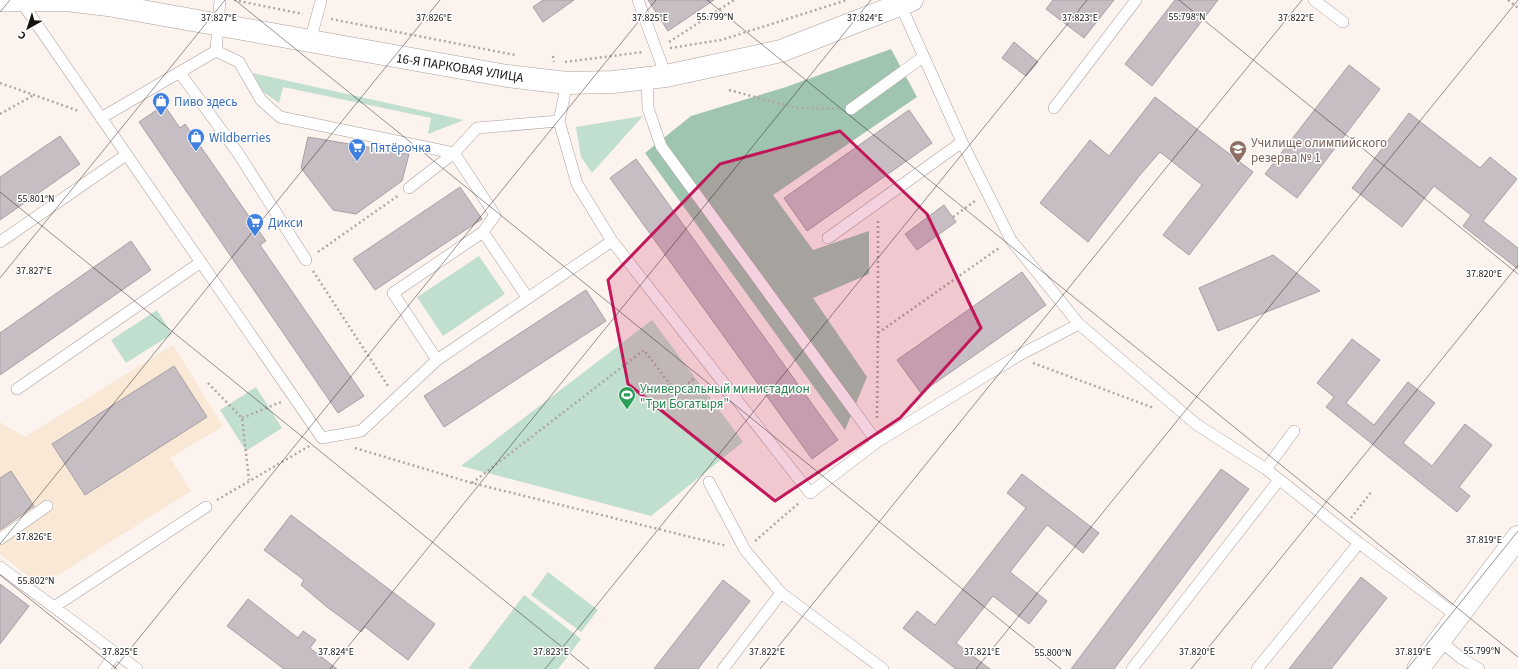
<svg xmlns="http://www.w3.org/2000/svg" width="1518" height="669" font-family="'Source Sans 3',sans-serif">
<rect width="100%" height="100%" fill="#fdf3ee"/>
<path fill="#f9e8d6" d="M 173,345 L 223,426 L 170,458 L 191,491 L 41,586 L 0,554 L 0,422 L 25,437 Z"/>
<path fill="#c1dfce" d="M 253,73 L 464,120 L 428,134 L 431,118 L 283,87 L 279,103 L 262,91 Z
M 643,116 L 592,173 L 581,157 L 576,127 Z
M 479,256 L 505,294 L 443,336 L 417,297 Z
M 157,310 L 172,334 L 126,363 L 111,340 Z
M 652,320 L 743,442 L 651,516 L 461,466 Z
M 256,387 L 282,428 L 246,451 L 220,410 Z
M 548,572 L 598,610 L 581,632 L 531,595 Z
M 524,595 L 581,639 L 558,669 L 468,669 Z"/>
<path fill="#9fc5b0" d="M 891,49 L 917,97 L 773,195 L 813,250 L 869,231 L 869,274 L 813,298 L 867,377 L 845,430 L 645,153 L 691,116 L 786,87 Z"/>
<path fill="#c7bec3" stroke="#a89fa4" d="M 543,0 L 574,0 L 543,22 L 533,7 Z
M 648,0 L 714,0 L 668,31 Z
M 1053,0 L 1114,0 L 1084,38 L 1046,9 Z
M 1175,0 L 1218,0 L 1152,86 L 1125,64 Z
M 1014,42 L 1038,62 L 1026,76 L 1002,58 Z
M 1349,65 L 1380,89 L 1297,198 L 1265,174 Z
M 1155,97 L 1253,172 L 1189,255 L 1163,235 L 1202,185 L 1160,152 L 1139,176 L 1088,242 L 1040,203 L 1090,140 L 1109,156 Z
M 164,105 L 180,128 L 185,124 L 266,241 L 260,245 L 364,396 L 338,413 L 139,122 Z
M 909,110 L 932,143 L 807,231 L 784,198 Z
M 1409,113 L 1480,168 L 1490,157 L 1517,179 L 1483,221 L 1518,248 L 1518,269 L 1463,226 L 1471,215 L 1434,186 L 1402,227 L 1352,188 Z
M 60,136 L 80,164 L 0,220 L 0,177 Z
M 308,137 L 409,154 L 402,181 L 356,214 L 333,210 L 301,168 Z
M 636,159 L 838,440 L 812,459 L 610,178 Z
M 460,187 L 482,219 L 375,290 L 353,259 Z
M 944,205 L 956,222 L 917,250 L 905,234 Z
M 131,241 L 151,270 L 0,375 L 0,333 Z
M 1273,255 L 1320,291 L 1218,331 L 1199,288 Z
M 1022,272 L 1046,305 L 921,393 L 897,360 Z
M 586,290 L 606,321 L 444,427 L 424,396 Z
M 1352,339 L 1380,360 L 1346,403 L 1374,425 L 1408,382 L 1435,403 L 1403,443 L 1432,466 L 1465,424 L 1492,445 L 1459,487 L 1470,496 L 1457,512 L 1326,407 L 1334,397 L 1317,383 Z
M 174,366 L 207,417 L 85,495 L 52,444 Z
M 1221,469 L 1249,489 L 1114,669 L 1071,669 Z
M 11,471 L 34,506 L 0,530 L 0,478 Z
M 1022,474 L 1099,533 L 1083,553 L 1047,525 L 1010,572 L 1047,601 L 1029,624 L 993,596 L 956,643 L 990,669 L 956,669 L 903,628 L 917,611 L 935,625 L 1026,508 L 1007,493 Z
M 291,515 L 435,624 L 408,660 L 365,627 L 361,632 L 327,607 L 301,585 L 304,580 L 264,550 Z
M 1361,577 L 1387,598 L 1331,669 L 1289,669 Z
M 723,580 L 750,601 L 698,669 L 654,669 Z
M 0,584 L 29,606 L 0,644 Z
M 248,599 L 298,638 L 303,631 L 316,640 L 310,648 L 337,669 L 284,669 L 227,626 Z"/>
<g fill="none" stroke-linecap="round" stroke-linejoin="round">
<defs>
<path id="service" d="M 20,0 L 322,438 L 361,431 L 437,360
M 638,0 L 666,76
M 1314,0 L 1343,22
M 901,6 L 962,142 L 1011,240 L 1079,324 L 1196,424 L 1266,469 L 1359,543 L 1457,616
M 310,41 L 321,1
M 211,54 L 216,51 L 220,0
M 186,69 L 180,73 L 238,153 L 306,260
M 647,78 L 648,108 L 661,146 L 877,442
M 567,83 L 559,121 L 577,184 L 612,241 L 810,493 L 877,442 L 1016,357 L 1079,324
M 1054,108 L 1136,0
M 851,109 L 923,57
M 101,118 L 216,51 L 239,62 L 261,100 L 280,117 L 454,153 L 495,215 L 483,232 L 393,293 L 437,360 L 612,241
M 409,188 L 454,153 L 477,128 L 559,121
M 483,232 L 527,297
M 828,238 L 962,142
M 0,242 L 126,155
M 17,389 L 201,262
M 1266,469 L 1294,431
M 709,482 L 745,550 L 781,593
M 0,539 L 47,506
M 0,567 L 137,669
M 54,607 L 206,507
M 1439,640 L 1461,658 L 1479,669
M 104,669 L 116,653
M 723,669 L 781,593 L 883,669
M 1132,669 L 1279,480
M 1257,669 L 1359,543"/>
<path id="tertiary" d="M 1418,669 L 1518,537"/>
<path id="secondary" d="M 0,0 L 66,0 L 108,5 L 507,76 L 567,83 L 613,82 L 666,76 L 781,51 L 912,0"/>
</defs>
<use href="#service" stroke="#a9a09c" stroke-width="12"/>
<use href="#tertiary" stroke="#a9a09c" stroke-width="23"/>
<use href="#secondary" stroke="#a9a09c" stroke-width="23"/>
<path stroke="#afa7a3" stroke-width="2.5" stroke-dasharray="2 3" stroke-linecap="butt" d="M 234,0 L 303,14
M 1508,0 L 1518,8
M 331,19 L 515,55
M 669,42 L 734,0
M 670,48 L 721,40 L 847,0
M 553,56 L 554,62
M 565,62 L 643,52
M 0,83 L 79,111
M 729,90 L 796,108 L 838,109
M 0,114 L 34,95
M 953,217 L 975,201
M 318,252 L 399,195
M 313,271 L 388,386
M 878,333 L 878,220
M 1033,363 L 1154,408
M 208,383 L 242,418 L 249,480
M 242,418 L 281,402
M 877,418 L 878,333 L 999,248
M 355,448 L 472,483 L 727,546
M 472,483 L 644,350 L 676,392 L 695,378
M 217,500 L 311,445
M 1351,518 L 1372,491
M 755,541 L 800,502"/>
<use href="#service" stroke="#fff" stroke-width="11"/>
<use href="#tertiary" stroke="#fff" stroke-width="22"/>
<use href="#secondary" stroke="#fff" stroke-width="22"/>
</g>
<path fill="#c2185b" fill-opacity="0.2" stroke="#c2185b" stroke-width="3" stroke-linejoin="round" d="M 840,131 L 927,214 L 981,328 L 900,418 L 775,501 L 628,384 L 608,280 L 720,164 Z"/>
<path fill="none" stroke="#161311" stroke-width="1" stroke-opacity="0.45" d="M 235,0 L 1061,669M 707,0 L 1518,657M 1179,0 L 1518,274M 0,12 L 10,0M 0,192 L 589,669M 0,278 L 225,0M 0,544 L 440,0M 0,575 L 117,669M 114,669 L 656,0M 330,669 L 871,0M 545,669 L 1087,0M 760,669 L 1302,0M 976,669 L 1518,0M 1191,669 L 1518,265M 1407,669 L 1518,531"/>
<defs>
<symbol id="shop-pin" viewBox="-11 -11 22 30"><path d="M0 17L-7.5 6A9.5 9.5 0 1 1 7.5 6Z" fill="#3f7fe0" stroke="#fff"/><path d="M-5-2.5h2.3a2.7 3.5 0 0 1 5.4 0H5L5.5 6h-11ZM-1.5-2.5h3a1.5 2.3 0 0 0-3 0Z" fill="#fff"/></symbol>
<symbol id="supermarket-pin" viewBox="-11 -11 22 30"><path d="M0 17L-7.5 6A9.5 9.5 0 1 1 7.5 6Z" fill="#3f7fe0" stroke="#fff"/><path d="M-6-5.5h2.5l.6 2H6L4.5 2H-2.5L-4.4-4H-6ZM-1.5 3.2a1.3 1.3 0 1 0 .1 0ZM3 3.2a1.3 1.3 0 1 0 .1 0Z" fill="#fff"/></symbol>
<symbol id="school-pin" viewBox="-11 -11 22 30"><path d="M0 17L-7.5 6A9.5 9.5 0 1 1 7.5 6Z" fill="#8d6e63" stroke="#fff"/><path d="M0-5L7-2L0 1L-7-2ZM-4 1L0 2.5L4 1V4Q0 6-4 4Z" fill="#fff"/></symbol>
<symbol id="stadium-pin" viewBox="-11 -11 22 30"><path d="M0 17L-7.5 6A9.5 9.5 0 1 1 7.5 6Z" fill="#2e9e5b" stroke="#fff"/><path d="M0-5a6.5 5 0 1 0 0 10a6.5 5 0 1 0 0-10ZM-3.5-1.8h7v3.6h-7Z" fill="#fff"/></symbol>
</defs>
<g fill-rule="evenodd">
<use href="#shop-pin" x="151" y="91" width="20" height="27"/>
<use href="#shop-pin" x="186" y="127" width="20" height="27"/>
<use href="#supermarket-pin" x="347" y="137" width="20" height="27"/>
<use href="#school-pin" x="1228" y="139" width="20" height="27"/>
<use href="#supermarket-pin" x="245" y="212" width="20" height="27"/>
<use href="#stadium-pin" x="617" y="385" width="20" height="27"/>
</g>
<g text-anchor="middle" stroke-width="3" stroke-linejoin="round" paint-order="stroke">
<g font-size="13" fill="#161311" stroke="#fff">
<text transform="translate(460 67) rotate(9)" y="5">16-Я ПАРКОВАЯ УЛИЦА</text>
</g>
<g font-size="13" fill="#366cbe" stroke="#fff" text-anchor="start">
<text x="174" y="106">Пиво здесь</text>
<text x="209" y="142">Wildberries</text>
<text x="370" y="152">Пятёрочка</text>
<text x="268" y="227">Дикси</text>
</g>
<g font-size="13" fill="#785e54" stroke="#fff" text-anchor="start">
<text x="1251" y="147">Училище олимпийского<tspan x="1251" dy="15">резерва № 1</tspan></text>
</g>
<g font-size="13" fill="#27864d" stroke="#fff" text-anchor="start">
<text x="640" y="393">Универсальный министадион<tspan x="640" dy="15">"Три Богатыря"</tspan></text>
</g>
</g>
<g font-size="10" text-anchor="middle" fill="#161311" stroke="#fff" stroke-width="3" stroke-linejoin="round" paint-order="stroke">
<text x="715" y="20">55.799°N</text>
<text x="1187" y="20">55.798°N</text>
<text x="219" y="21">37.827°E</text>
<text x="434" y="21">37.826°E</text>
<text x="650" y="21">37.825°E</text>
<text x="865" y="21">37.824°E</text>
<text x="1080" y="21">37.823°E</text>
<text x="1296" y="21">37.822°E</text>
<text x="36" y="202">55.801°N</text>
<text x="34" y="274">37.827°E</text>
<text x="1484" y="277">37.820°E</text>
<text x="34" y="540">37.826°E</text>
<text x="1484" y="543">37.819°E</text>
<text x="36" y="584">55.802°N</text>
<text x="1482" y="654">55.799°N</text>
<text x="120" y="655">37.825°E</text>
<text x="336" y="655">37.824°E</text>
<text x="551" y="655">37.823°E</text>
<text x="767" y="655">37.822°E</text>
<text x="982" y="655">37.821°E</text>
<text x="1197" y="655">37.820°E</text>
<text x="1413" y="655">37.819°E</text>
<text x="1053" y="656">55.800°N</text>
</g>
<g transform="translate(28 28) rotate(219)" stroke="#ffffff" stroke-width="3" paint-order="stroke">
<path d="M0-3L7 15L0 10L-7 15Z" fill="#161311"/>
<text y="-6" font-size="11" font-weight="bold" text-anchor="middle" fill="#161311">С</text>
</g>
</svg>
